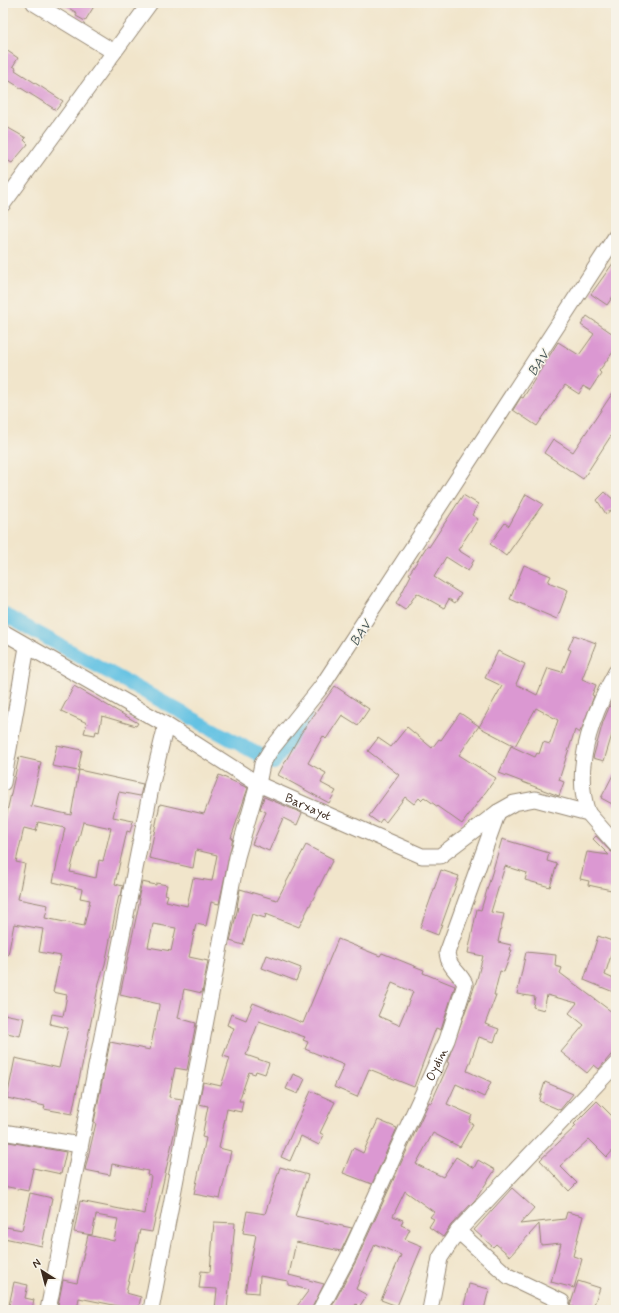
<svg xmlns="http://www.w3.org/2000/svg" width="619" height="1313" font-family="Mynerve,sans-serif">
<rect width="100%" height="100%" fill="#f7f3e8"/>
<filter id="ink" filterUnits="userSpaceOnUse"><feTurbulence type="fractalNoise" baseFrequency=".025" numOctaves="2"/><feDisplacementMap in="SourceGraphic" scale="8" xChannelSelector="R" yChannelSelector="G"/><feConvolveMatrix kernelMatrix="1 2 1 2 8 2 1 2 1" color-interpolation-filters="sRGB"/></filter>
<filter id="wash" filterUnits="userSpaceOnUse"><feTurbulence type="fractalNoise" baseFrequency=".012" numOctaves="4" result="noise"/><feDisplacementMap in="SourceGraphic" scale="16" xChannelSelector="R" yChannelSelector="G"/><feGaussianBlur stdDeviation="0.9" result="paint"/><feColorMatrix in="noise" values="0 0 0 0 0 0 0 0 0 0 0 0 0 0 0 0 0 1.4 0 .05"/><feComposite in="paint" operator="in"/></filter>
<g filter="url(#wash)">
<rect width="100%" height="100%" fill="#f1e5cb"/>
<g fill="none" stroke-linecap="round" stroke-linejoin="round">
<path stroke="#65c2e3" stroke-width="14" d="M 3,614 L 274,763 L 305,716"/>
</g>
<g id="blocks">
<path fill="#db98d2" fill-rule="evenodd" d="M 60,3 L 96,3 L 85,21 L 76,16 L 77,13 Z
M 3,48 L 18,58 L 13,66 L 16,68 L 15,70 L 63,101 L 56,110 L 8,80 L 3,88 Z
M 3,125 L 26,138 L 24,140 L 28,144 L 12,163 L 3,158 Z
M 616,259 L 616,292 L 607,305 L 591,294 Z
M 587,316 L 616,336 L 616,348 L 599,371 L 601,373 L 590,390 L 583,386 L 579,394 L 565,385 L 537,426 L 513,410 L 521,397 L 523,398 L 558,342 L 579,355 L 594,334 L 581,325 Z
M 616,388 L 616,428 L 583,479 L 544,453 L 553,439 L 573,452 Z
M 605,492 L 616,502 L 616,506 L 606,514 L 597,500 Z
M 526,494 L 543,504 L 506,556 L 490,544 L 505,523 L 509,526 Z
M 463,495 L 478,504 L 472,515 L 478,519 L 458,550 L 474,560 L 468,571 L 446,557 L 434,577 L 461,594 L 455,603 L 449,599 L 444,608 L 417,593 L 405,610 L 396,604 L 411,575 L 409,574 L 427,546 L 429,547 Z
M 524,565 L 551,576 L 548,582 L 568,590 L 557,619 L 510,599 Z
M 574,635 L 596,643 L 582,679 L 596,685 L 592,695 L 594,696 L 582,728 L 579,733 L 575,730 L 559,780 L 564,782 L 559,796 L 499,773 L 511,746 L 535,757 L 537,753 L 539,754 L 543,742 L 550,744 L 558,720 L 536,708 L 515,746 L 479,727 L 502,686 L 485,678 L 498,651 L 525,664 L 516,684 L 537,695 L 548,668 L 562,672 L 571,650 L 568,649 Z
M 74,686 L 138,723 L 136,726 L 102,716 L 99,732 L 96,731 L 95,735 L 84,733 L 87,723 L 61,711 Z
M 335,686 L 369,709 L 358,725 L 342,715 L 326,739 L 323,736 L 308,763 L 326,773 L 321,783 L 336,791 L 329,803 L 278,775 L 301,733 Z
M 616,691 L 616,728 L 614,728 L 604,761 L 593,758 L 603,722 Z
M 460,713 L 479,726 L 459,755 L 496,778 L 462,824 L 424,797 L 421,800 L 419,798 L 414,804 L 405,797 L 386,822 L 382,819 L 379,823 L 369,816 L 399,775 L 368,751 L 378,738 L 391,747 L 407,727 L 432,748 L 439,739 L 441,740 Z
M 57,745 L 82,750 L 78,771 L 52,766 Z
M 19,757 L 41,762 L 31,806 L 71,815 L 79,770 L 143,784 L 140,796 L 119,792 L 113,817 L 133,821 L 130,832 L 127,831 L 115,884 L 123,886 L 121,896 L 119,895 L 105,964 L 99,983 L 72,1114 L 44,1109 L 45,1106 L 7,1098 L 15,1058 L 59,1068 L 68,1028 L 50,1024 L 52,1014 L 63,1016 L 67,995 L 53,992 L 61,956 L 39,952 L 43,929 L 14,924 L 8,955 L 3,954 L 3,830 ZM 38,822 L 65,828 L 53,882 L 82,889 L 80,898 L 90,900 L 84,926 L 45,918 L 48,905 L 18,899 L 25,864 L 16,862 L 24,828 L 36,831 ZM 83,822 L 111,828 L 103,861 L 99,860 L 96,878 L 70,872 Z
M 616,769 L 616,806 L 601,798 Z
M 219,775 L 248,788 L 231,838 L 233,838 L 219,904 L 211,902 L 206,926 L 196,924 L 189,957 L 208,961 L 202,993 L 184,989 L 178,1018 L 196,1023 L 187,1070 L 175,1068 L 169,1097 L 182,1099 L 152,1232 L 140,1230 L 126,1293 L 141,1297 L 138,1310 L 79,1298 L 77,1310 L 57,1310 L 63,1280 L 77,1283 L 88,1235 L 114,1241 L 118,1219 L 96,1215 L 92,1235 L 74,1232 L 80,1201 L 145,1214 L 151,1176 L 147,1175 L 148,1171 L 112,1164 L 110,1175 L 85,1170 L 96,1123 L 94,1122 L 110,1042 L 150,1050 L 159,1006 L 159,1004 L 120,995 L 140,899 L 138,899 L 142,882 L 156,885 L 156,883 L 167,885 L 165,894 L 168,895 L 166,901 L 187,906 L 193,878 L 212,881 L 217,855 L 196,850 L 193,868 L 149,858 L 160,804 L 204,814 ZM 153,924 L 176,928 L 171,951 L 148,947 Z
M 264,797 L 302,813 L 297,825 L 283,818 L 269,851 L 252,844 L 266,812 L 260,809 Z
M 596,836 L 610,851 L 616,854 L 616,891 L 588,885 L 589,881 L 580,879 L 587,852 L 609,855 L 593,839 Z
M 502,839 L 549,853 L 547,861 L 557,864 L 550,887 L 525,880 L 527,873 L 505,866 L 491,912 L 504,914 L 498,942 L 511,945 L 510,950 L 512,950 L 504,972 L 500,971 L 494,995 L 496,995 L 485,1024 L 499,1029 L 494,1042 L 479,1037 L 467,1071 L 491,1082 L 484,1097 L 456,1084 L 447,1104 L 472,1115 L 469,1122 L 473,1124 L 460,1147 L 433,1133 L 416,1164 L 443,1177 L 456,1157 L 474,1168 L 478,1160 L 495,1170 L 475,1200 L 451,1225 L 443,1237 L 429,1227 L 434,1219 L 430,1217 L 434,1212 L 405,1191 L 393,1216 L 403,1220 L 401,1225 L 410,1229 L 405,1239 L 422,1246 L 397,1306 L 381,1300 L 401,1255 L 375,1244 L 356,1289 L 367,1295 L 359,1307 L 356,1304 L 352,1310 L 330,1310 L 356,1261 L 429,1102 L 431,1103 L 449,1063 L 447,1062 L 477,979 L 483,956 L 468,953 L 477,909 L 481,910 Z
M 306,845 L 333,859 L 299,927 L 266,914 L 265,918 L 252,914 L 243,945 L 230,941 L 238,907 L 237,907 L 240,889 L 277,900 Z
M 441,870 L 459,876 L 438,935 L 420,928 Z
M 598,936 L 615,942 L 605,975 L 616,980 L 616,993 L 584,980 Z
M 338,939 L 380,956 L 382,953 L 424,970 L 423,973 L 455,986 L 441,1030 L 436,1028 L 414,1087 L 369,1069 L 357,1097 L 334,1087 L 344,1065 L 305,1049 L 308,1042 L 303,1040 L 305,1037 L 259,1021 L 246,1055 L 269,1063 L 265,1074 L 256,1071 L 255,1074 L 249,1072 L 239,1101 L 243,1101 L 241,1112 L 227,1109 L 219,1148 L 231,1151 L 220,1199 L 194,1194 L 206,1138 L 202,1137 L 208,1106 L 199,1104 L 203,1082 L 221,1086 L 230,1058 L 223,1056 L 234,1028 L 227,1025 L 231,1014 L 246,1020 L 253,1003 L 303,1023 ZM 392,983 L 413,992 L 399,1025 L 378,1016 Z
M 526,952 L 556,955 L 555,966 L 562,968 L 560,973 L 616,1015 L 616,1049 L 599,1069 L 594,1065 L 587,1073 L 561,1052 L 584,1025 L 569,1013 L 577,1003 L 547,995 L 544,1010 L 533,1007 L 535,997 L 517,994 Z
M 267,955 L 301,968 L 296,981 L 262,968 Z
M 3,1014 L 24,1018 L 20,1036 L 3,1032 Z
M 293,1074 L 305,1079 L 298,1094 L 286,1089 Z
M 545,1082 L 573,1094 L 560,1110 L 539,1101 Z
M 311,1091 L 335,1102 L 320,1133 L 324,1135 L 319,1145 L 301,1136 L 290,1161 L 281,1157 Z
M 597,1101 L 616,1120 L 616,1147 L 607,1157 L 589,1139 L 560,1166 L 577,1183 L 569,1191 L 540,1160 L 576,1126 L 574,1124 Z
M 378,1120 L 397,1128 L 372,1184 L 343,1173 L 353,1148 L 363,1153 Z
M 3,1141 L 66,1152 L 61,1174 L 33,1168 L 28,1191 L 3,1186 Z
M 280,1167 L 308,1175 L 295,1216 L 352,1228 L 341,1251 L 296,1242 L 289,1275 L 324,1284 L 311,1310 L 294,1310 L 309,1290 L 288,1285 L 288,1281 L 260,1276 L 259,1293 L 245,1292 L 256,1235 L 243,1233 L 247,1211 L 265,1214 Z
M 512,1188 L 534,1208 L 520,1224 L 565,1219 L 567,1212 L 583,1216 L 573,1256 L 582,1259 L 574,1288 L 551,1282 L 561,1243 L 541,1245 L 539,1224 L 510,1256 L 496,1244 L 493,1247 L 474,1230 Z
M 30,1193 L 52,1198 L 42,1246 L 4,1238 L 6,1227 L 22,1230 Z
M 214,1222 L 235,1223 L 227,1310 L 215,1310 L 217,1289 L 199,1288 L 201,1271 L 210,1272 Z
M 578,1281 L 600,1288 L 592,1310 L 583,1310 L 570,1306 Z
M 14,1282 L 28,1285 L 25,1298 L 34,1300 L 32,1310 L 8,1310 Z
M 469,1284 L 489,1289 L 484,1310 L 463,1310 Z"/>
</g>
</g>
<g filter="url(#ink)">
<use href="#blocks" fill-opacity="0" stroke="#968874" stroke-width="1"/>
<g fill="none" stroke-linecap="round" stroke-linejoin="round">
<defs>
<g id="street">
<path d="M 34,3 L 114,52"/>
<path d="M 3,204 L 150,3"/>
<path id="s1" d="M 3,632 L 166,725 L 258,784 L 422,856 L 440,856 L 498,812 L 514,803 L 535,799 L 588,813 L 616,845"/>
<path d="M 3,783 L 27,647"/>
<path d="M 588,813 C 572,767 593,713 616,672"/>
<path d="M 3,1132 L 80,1145"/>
<path d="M 458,1231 L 508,1276 L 562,1302"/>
<path d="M 48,1310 L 152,783 L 166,725"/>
<path d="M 151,1310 L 237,857 L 258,784 L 262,764 L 270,751 L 322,686 L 616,236"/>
<path id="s2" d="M 320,1310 L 348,1257 L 447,1040 L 465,984 C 459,971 449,969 447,953 L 498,812"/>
<path d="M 430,1310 L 440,1258 L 458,1231 L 616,1064"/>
</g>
</defs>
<use href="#street" stroke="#968874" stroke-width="17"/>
<use href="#street" stroke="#fff" stroke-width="15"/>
</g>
</g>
<g text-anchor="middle" stroke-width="3" stroke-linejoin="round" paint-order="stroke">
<g font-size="13" fill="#3b2a1e" stroke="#f7f3e8">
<text dy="5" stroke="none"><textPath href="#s1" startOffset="352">Barxayot</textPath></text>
<text dy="5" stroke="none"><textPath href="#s2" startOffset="272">Oydin</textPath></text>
</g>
<g font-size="14" font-style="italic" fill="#485859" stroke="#f7f3e8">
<text transform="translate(538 363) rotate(-57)" y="5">BAV</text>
<text transform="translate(360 633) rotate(-57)" y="5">BAV</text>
</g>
</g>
<rect width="619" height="1313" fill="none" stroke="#f7f3e8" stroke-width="16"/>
<g transform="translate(42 1271) rotate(324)" stroke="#f7f3e8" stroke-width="3" paint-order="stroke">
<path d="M0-3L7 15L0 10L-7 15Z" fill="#3b2a1e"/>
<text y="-6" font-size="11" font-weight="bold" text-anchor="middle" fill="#3b2a1e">N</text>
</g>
</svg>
